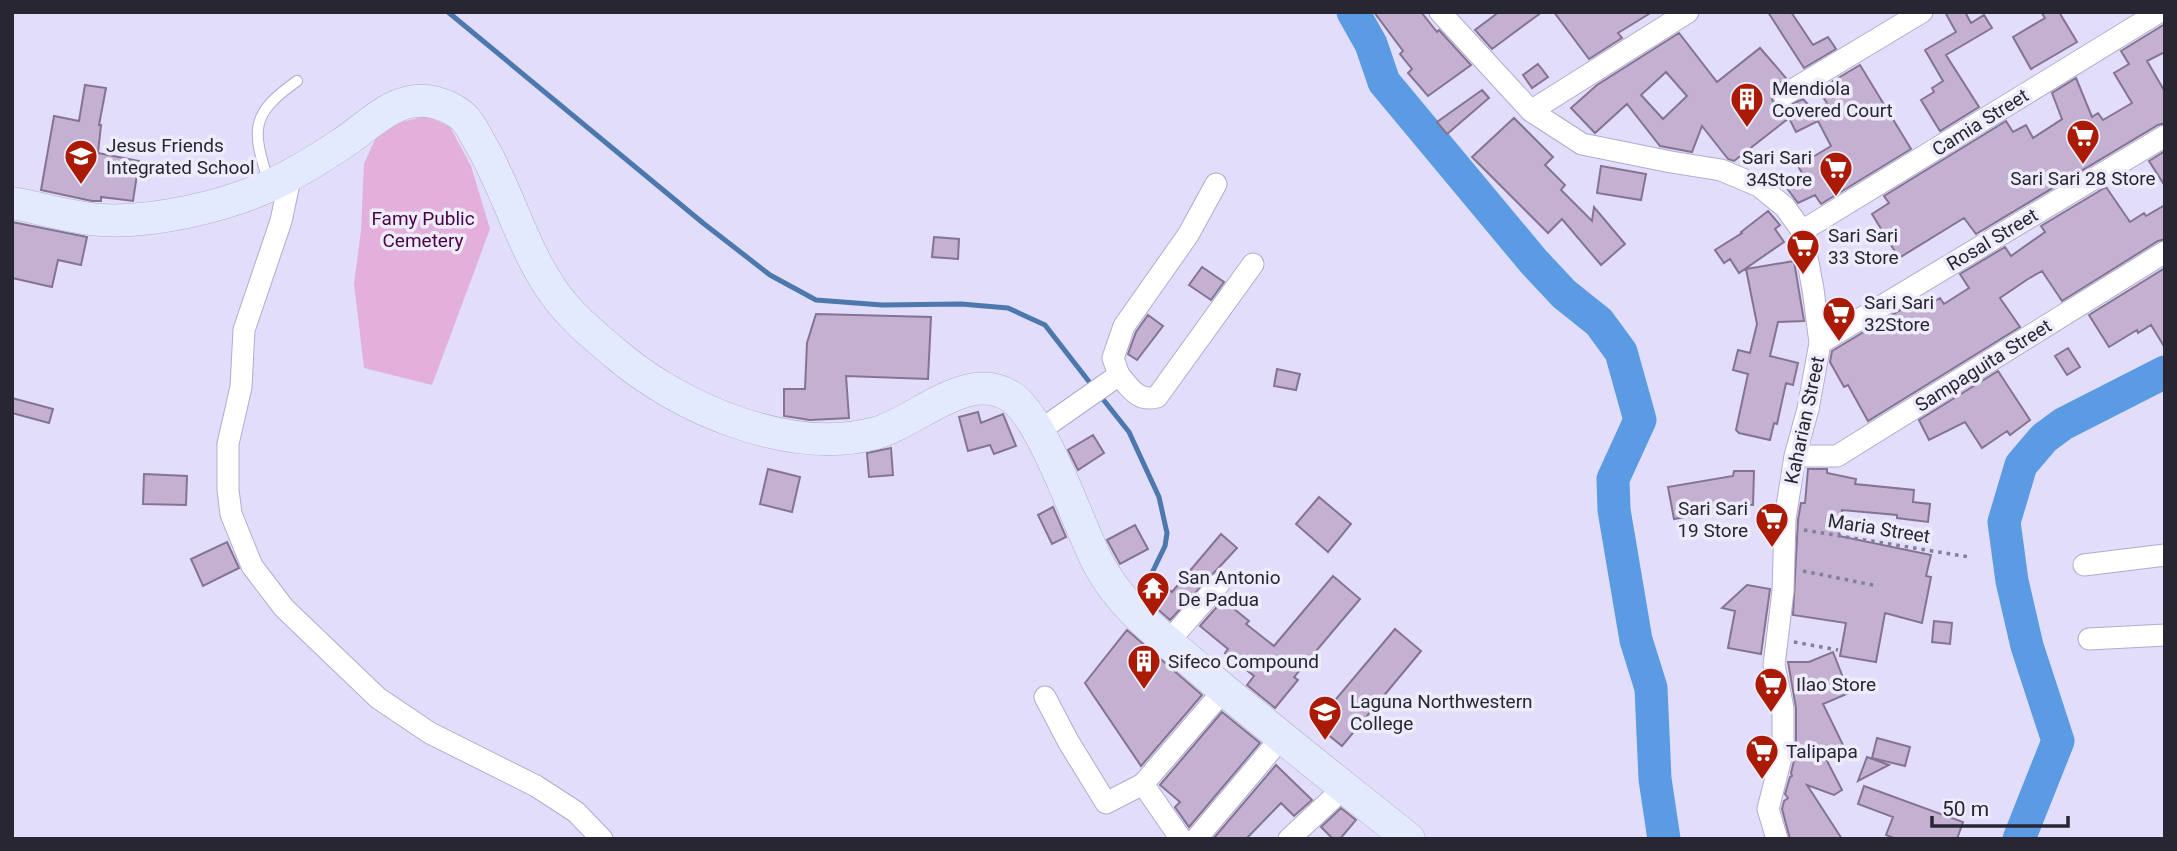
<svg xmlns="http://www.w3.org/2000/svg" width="2177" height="851" font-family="Roboto,sans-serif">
<rect width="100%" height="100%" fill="#e1ddfa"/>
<path fill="#e3afdb" d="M 427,116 L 450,127 L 471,166 L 490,229 L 432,385 L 364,368 L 354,284 L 361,231 L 364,164 L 379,131 L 402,122 Z"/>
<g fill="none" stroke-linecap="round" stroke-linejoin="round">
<path stroke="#4c78ae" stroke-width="5" d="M 448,12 L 703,223 L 770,275 L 816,300 L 882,305 L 961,304 L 1008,308 L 1045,325 L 1094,388
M 1102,398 L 1129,432 L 1159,497 L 1167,533 L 1165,546 L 1150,577"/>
<path stroke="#5b9be3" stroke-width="33" d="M 1353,12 L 1371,44 L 1384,82 L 1534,262 L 1564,294 L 1599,322 L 1621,352 L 1640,420 L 1613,479 L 1614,510 L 1636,640 L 1651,688 L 1655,779 L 1664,839
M 2019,839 L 2058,741 L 2027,646 L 2012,581 L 2004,522 L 2021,465 L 2044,438 L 2063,424 L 2165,372"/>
</g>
<path fill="#c4b1d1" stroke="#857491" stroke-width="2" fill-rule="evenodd" d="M 1374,12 L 1421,12 L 1437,32 L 1439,30 L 1471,65 L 1428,96 L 1408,73 L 1412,69 L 1400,54 L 1403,51 Z
M 1499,12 L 1542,12 L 1492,49 L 1475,30 Z
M 1554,12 L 1652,12 L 1618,33 L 1622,38 L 1589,59 Z
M 1768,12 L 1791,12 L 1813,45 L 1828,37 L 1836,49 L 1804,68 Z
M 1945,12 L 1965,12 L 1971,23 L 1984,15 L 1992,28 L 1946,55 L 1979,107 L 1940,131 L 1921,100 L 1934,92 L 1932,88 L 1943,81 L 1925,50 L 1956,32 Z
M 2041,12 L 2059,12 L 2077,42 L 2031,69 L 2013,37 L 2045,18 Z
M 2165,24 L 2165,52 L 2147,61 L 2165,92 L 2165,123 L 2158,125 L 1976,234 L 1964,218 L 1899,258 L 1872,214 L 1889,203 L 1884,196 L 2006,121 L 2013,132 L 2026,125 L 2033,138 L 2062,119 L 2052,93 L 2076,78 L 2092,117 L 2098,113 L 2103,120 L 2132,103 L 2114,73 L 2129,64 L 2121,51 Z
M 1679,33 L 1717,82 L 1760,48 L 1786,78 L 1773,88 L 1771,95 L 1773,102 L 1784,108 L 1803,99 L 1815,112 L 1827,103 L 1818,90 L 1860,65 L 1911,149 L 1821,204 L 1815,195 L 1798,203 L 1786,187 L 1805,178 L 1798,166 L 1831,146 L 1818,121 L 1796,132 L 1789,118 L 1734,161 L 1728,159 L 1702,126 L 1692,152 L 1660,146 L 1627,104 L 1595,133 L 1571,108 L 1597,85 ZM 1666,72 L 1687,96 L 1663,119 L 1641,95 Z
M 1538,64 L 1548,77 L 1532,88 L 1523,75 Z
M 85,85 L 106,88 L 99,125 L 101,125 L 98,153 L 139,161 L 133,201 L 101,197 L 101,201 L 92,201 L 41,190 L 54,116 L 79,121 Z
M 1482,90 L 1489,98 L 1447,134 L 1437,122 Z
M 1514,118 L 1553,157 L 1545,165 L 1565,185 L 1561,190 L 1592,221 L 1594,207 L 1625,244 L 1601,265 L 1562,219 L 1548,233 L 1472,157 Z
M 2165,151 L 2165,186 L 2149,161 Z
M 1601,166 L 1646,174 L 1641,200 L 1597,193 Z
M 2106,187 L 2130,222 L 2144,213 L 2146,216 L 2165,205 L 2165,239 L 2158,241 L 2062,301 L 2042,271 L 2028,279 L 2000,298 L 2020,327 L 1868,421 L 1848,385 L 1844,387 L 1830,362 L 1832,351 L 1917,300 L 1922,309 L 1940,298 L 1944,304 L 1969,288 L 1960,274 L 2005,247 L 2011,256 L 2045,232 L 2041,226 Z
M 1768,211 L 1780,225 L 1775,229 L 1784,242 L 1739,273 L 1730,259 L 1724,263 L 1715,250 L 1742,233 L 1741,232 Z
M 12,222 L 87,237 L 81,265 L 58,260 L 52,287 L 12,278 Z
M 934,237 L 959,239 L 958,259 L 932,257 Z
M 1794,261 L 1804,321 L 1778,322 L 1770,356 L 1798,363 L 1793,385 L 1786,383 L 1777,424 L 1774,423 L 1770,440 L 1739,433 L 1736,430 L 1748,374 L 1733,370 L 1738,350 L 1750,353 L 1757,324 L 1746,269 Z
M 1202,267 L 1224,282 L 1211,300 L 1189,285 Z
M 2165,268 L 2165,348 L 2151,325 L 2138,333 L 2137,330 L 2109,347 L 2089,315 Z
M 816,314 L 931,317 L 928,379 L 846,376 L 849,418 L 810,420 L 784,416 L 784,389 L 805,389 L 807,343 Z
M 1148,315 L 1163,326 L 1137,360 L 1128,354 L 1136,332 Z
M 2068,348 L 2080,367 L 2067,375 L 2055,356 Z
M 1277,369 L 1300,374 L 1296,390 L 1274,386 Z
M 1998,371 L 2030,420 L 2010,435 L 2007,431 L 1982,448 L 1965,422 L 1929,440 L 1919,420 Z
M 12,398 L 53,409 L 49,423 L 12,413 Z
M 978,412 L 981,423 L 1003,414 L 1016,446 L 994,454 L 990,445 L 968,451 L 959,417 Z
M 1093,435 L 1104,453 L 1078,470 L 1068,450 Z
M 891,448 L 893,475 L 869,477 L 867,453 Z
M 768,469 L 800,477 L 792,512 L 760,504 Z
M 1808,469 L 1827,469 L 1827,473 L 1856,479 L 1855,484 L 1914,490 L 1913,502 L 1930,504 L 1928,522 L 1897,518 L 1897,515 L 1842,510 L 1839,536 L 1931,555 L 1926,576 L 1931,577 L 1922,623 L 1885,613 L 1876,662 L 1840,656 L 1846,623 L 1793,615 L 1798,520 L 1801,503 L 1805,503 Z
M 1734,471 L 1754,471 L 1753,505 L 1730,504 L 1731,509 L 1674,519 L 1668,487 L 1733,476 Z
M 144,474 L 187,476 L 186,505 L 143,504 Z
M 1319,497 L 1351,524 L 1328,552 L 1296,524 Z
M 1053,507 L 1066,537 L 1052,544 L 1038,515 Z
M 1135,525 L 1148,549 L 1120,564 L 1107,540 Z
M 1221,534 L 1237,548 L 1170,620 L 1153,605 L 1167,588 L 1172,592 Z
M 227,542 L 239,568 L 203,586 L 191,559 Z
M 1333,576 L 1360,599 L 1294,677 L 1298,680 L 1275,708 L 1247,685 L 1254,676 L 1225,653 L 1228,649 L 1200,626 L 1223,600 L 1249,621 L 1246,624 L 1274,646 Z
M 1747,585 L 1770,589 L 1761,654 L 1728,648 L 1735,611 L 1722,608 Z
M 1934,621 L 1952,623 L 1950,644 L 1932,642 Z
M 1395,629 L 1421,651 L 1342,746 L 1315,724 Z
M 1127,630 L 1202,695 L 1141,766 L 1085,683 Z
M 1833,652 L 1849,693 L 1823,704 L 1844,747 L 1825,757 L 1842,790 L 1834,795 L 1807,785 L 1842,839 L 1790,839 L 1782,809 L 1784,801 L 1788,798 L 1785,794 L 1790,777 L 1792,776 L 1791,773 L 1796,753 L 1796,708 L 1788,662 L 1809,662 Z
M 1222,712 L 1260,743 L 1189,827 L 1175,807 L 1180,802 L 1160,785 Z
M 1877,738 L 1910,747 L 1905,766 L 1872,758 Z
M 1867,757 L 1889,765 L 1858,781 Z
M 1276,765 L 1312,800 L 1294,816 L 1281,803 L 1246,839 L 1213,839 Z
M 1864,786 L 1963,822 L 1957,839 L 1896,839 L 1886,835 L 1893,817 L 1858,804 Z
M 1341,808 L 1356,820 L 1340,839 L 1333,839 L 1321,827 Z"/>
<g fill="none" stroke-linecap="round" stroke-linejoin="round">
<defs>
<path id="service" d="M 269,183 C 252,130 249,115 297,81"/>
<path id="minor" d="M 1440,12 L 1531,111 L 1582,144 L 1671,162 L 1721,170 L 1759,186 L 1785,207 L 1802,231 L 1813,289 L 1820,343 L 1808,409 L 1795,456 L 1785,519 L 1783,591 L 1774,665 L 1783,708 L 1783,750 L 1768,809 L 1777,839
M 1784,95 L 1922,12
M 1531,111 L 1688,12
M 291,174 L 281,221 L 244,330 L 241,387 L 228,444 L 228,490 L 231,514 L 252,566 L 284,608 L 378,698 L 430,733 L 536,786 L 576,812 L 602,839
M 1802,231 L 2159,12
M 1820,343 L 2165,136
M 1119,375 C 1131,389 1138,402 1157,397 L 1253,264
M 1039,431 L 1119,375 L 1113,358 L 1124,326 L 1188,235 L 1216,184
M 1795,456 L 1837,456 L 2165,252
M 2084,565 L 2165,555
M 2089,639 L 2165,635
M 1168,642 L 1219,584
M 1045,697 L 1068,741 L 1106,803 L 1143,784 L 1181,839
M 1143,784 L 1224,690
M 1196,839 L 1282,737
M 1289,839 L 1345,787"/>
<path id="secondary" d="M 12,203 C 41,208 72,218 101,220 C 152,223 223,207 269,186 C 293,175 317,160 340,145 C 367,128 391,98 426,101 C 439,102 458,110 466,120 C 472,127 476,136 480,143 C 508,190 521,245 552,290 C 569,315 592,334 616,354 C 680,409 791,456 876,433 C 917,422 966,369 1010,396 C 1043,416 1078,525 1098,563 C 1120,606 1161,636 1197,667 C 1266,726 1338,782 1409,839"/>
</defs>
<use href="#service" stroke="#b1acce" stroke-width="12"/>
<use href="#minor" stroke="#b1acce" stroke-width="23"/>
<use href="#secondary" stroke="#b1acce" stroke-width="33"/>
<path stroke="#838095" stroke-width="3.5" stroke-dasharray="3.5 5" stroke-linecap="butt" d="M 1804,530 L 1969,557
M 1803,571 L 1878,586
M 1794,642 L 1838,650"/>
<use href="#service" stroke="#fff" stroke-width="10"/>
<use href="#minor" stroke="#fff" stroke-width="21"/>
<use href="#secondary" stroke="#e4eafe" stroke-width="32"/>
</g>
<defs>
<symbol id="building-pin" viewBox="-11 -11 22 30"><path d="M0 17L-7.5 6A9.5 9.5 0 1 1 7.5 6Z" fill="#aa1a04" stroke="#eeecfb"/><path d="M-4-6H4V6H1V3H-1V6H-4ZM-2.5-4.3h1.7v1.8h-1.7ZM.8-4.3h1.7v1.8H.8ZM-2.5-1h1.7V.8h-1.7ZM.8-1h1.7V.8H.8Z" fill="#fff"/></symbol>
<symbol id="supermarket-pin" viewBox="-11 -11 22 30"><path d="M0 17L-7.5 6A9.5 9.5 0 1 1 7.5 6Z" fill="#aa1a04" stroke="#eeecfb"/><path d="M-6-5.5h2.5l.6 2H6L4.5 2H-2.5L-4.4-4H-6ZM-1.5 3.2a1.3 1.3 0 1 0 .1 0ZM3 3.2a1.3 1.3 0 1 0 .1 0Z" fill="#fff"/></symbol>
<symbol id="school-pin" viewBox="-11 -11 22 30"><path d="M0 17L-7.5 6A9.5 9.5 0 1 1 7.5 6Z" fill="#aa1a04" stroke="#eeecfb"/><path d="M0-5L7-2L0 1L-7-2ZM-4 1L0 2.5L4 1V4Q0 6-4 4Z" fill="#fff"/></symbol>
<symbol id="temple-pin" viewBox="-11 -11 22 30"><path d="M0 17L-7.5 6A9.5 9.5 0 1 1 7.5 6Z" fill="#aa1a04" stroke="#eeecfb"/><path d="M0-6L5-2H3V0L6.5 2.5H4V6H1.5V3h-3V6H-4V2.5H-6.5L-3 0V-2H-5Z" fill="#fff"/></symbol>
<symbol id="university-pin" viewBox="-11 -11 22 30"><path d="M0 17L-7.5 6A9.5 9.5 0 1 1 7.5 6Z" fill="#aa1a04" stroke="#eeecfb"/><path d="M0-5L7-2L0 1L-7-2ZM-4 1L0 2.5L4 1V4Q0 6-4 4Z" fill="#fff"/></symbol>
</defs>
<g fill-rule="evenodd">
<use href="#building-pin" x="1728" y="80" width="38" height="52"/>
<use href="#supermarket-pin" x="2064" y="117" width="38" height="52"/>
<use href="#school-pin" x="62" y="137" width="38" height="52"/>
<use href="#supermarket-pin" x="1817" y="149" width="38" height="52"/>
<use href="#supermarket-pin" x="1784" y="227" width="38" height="52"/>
<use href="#supermarket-pin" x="1820" y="294" width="38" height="52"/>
<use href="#supermarket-pin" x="1753" y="500" width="38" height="52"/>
<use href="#temple-pin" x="1134" y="569" width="38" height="52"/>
<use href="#building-pin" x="1125" y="642" width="38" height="52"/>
<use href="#supermarket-pin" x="1752" y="665" width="38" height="52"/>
<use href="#university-pin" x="1306" y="693" width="38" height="52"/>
<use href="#supermarket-pin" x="1743" y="732" width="38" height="52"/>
</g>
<g text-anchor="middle" stroke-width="7" stroke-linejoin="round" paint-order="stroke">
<g font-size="19" fill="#282633" stroke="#eeecfb" text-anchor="start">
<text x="1772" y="95">Mendiola<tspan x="1772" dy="22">Covered Court</tspan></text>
<text x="106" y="152">Jesus Friends<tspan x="106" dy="22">Integrated School</tspan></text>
<text x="1812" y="164" text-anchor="end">Sari Sari<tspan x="1812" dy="22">34Store</tspan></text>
<text x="2083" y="185" text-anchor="middle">Sari Sari 28 Store</text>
<text x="1828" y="242">Sari Sari<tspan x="1828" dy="22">33 Store</tspan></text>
<text x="1864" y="309">Sari Sari<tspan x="1864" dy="22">32Store</tspan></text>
<text x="1748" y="515" text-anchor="end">Sari Sari<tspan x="1748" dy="22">19 Store</tspan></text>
<text x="1178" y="584">San Antonio<tspan x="1178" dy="22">De Padua</tspan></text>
<text x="1168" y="668">Sifeco Compound</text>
<text x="1796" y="691">Ilao Store</text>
<text x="1350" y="708">Laguna Northwestern<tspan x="1350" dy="22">College</tspan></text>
<text x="1786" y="758">Talipapa</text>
</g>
<g font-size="19" fill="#282633" stroke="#eeecfb">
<text transform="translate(1980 122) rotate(-32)" y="7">Camia Street</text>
<text transform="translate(1992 239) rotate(-31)" y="7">Rosal Street</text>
<text transform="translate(1983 365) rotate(-32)" y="7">Sampaguita Street</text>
<text transform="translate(1804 420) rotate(-78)" y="7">Kaharian Street</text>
<text transform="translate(1879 528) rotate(9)" y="7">Maria Street</text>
</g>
<g font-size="19" fill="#4a0345" stroke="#eeecfb">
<text x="423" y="225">Famy Public<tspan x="423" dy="22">Cemetery</tspan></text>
</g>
</g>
<rect width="2177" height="851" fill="none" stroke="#282633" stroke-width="28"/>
<path d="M1932 816v10h136v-10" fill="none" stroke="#282633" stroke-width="3.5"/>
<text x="1942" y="816" font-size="21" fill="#282633" stroke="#eeecfb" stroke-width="5" paint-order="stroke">50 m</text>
</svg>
